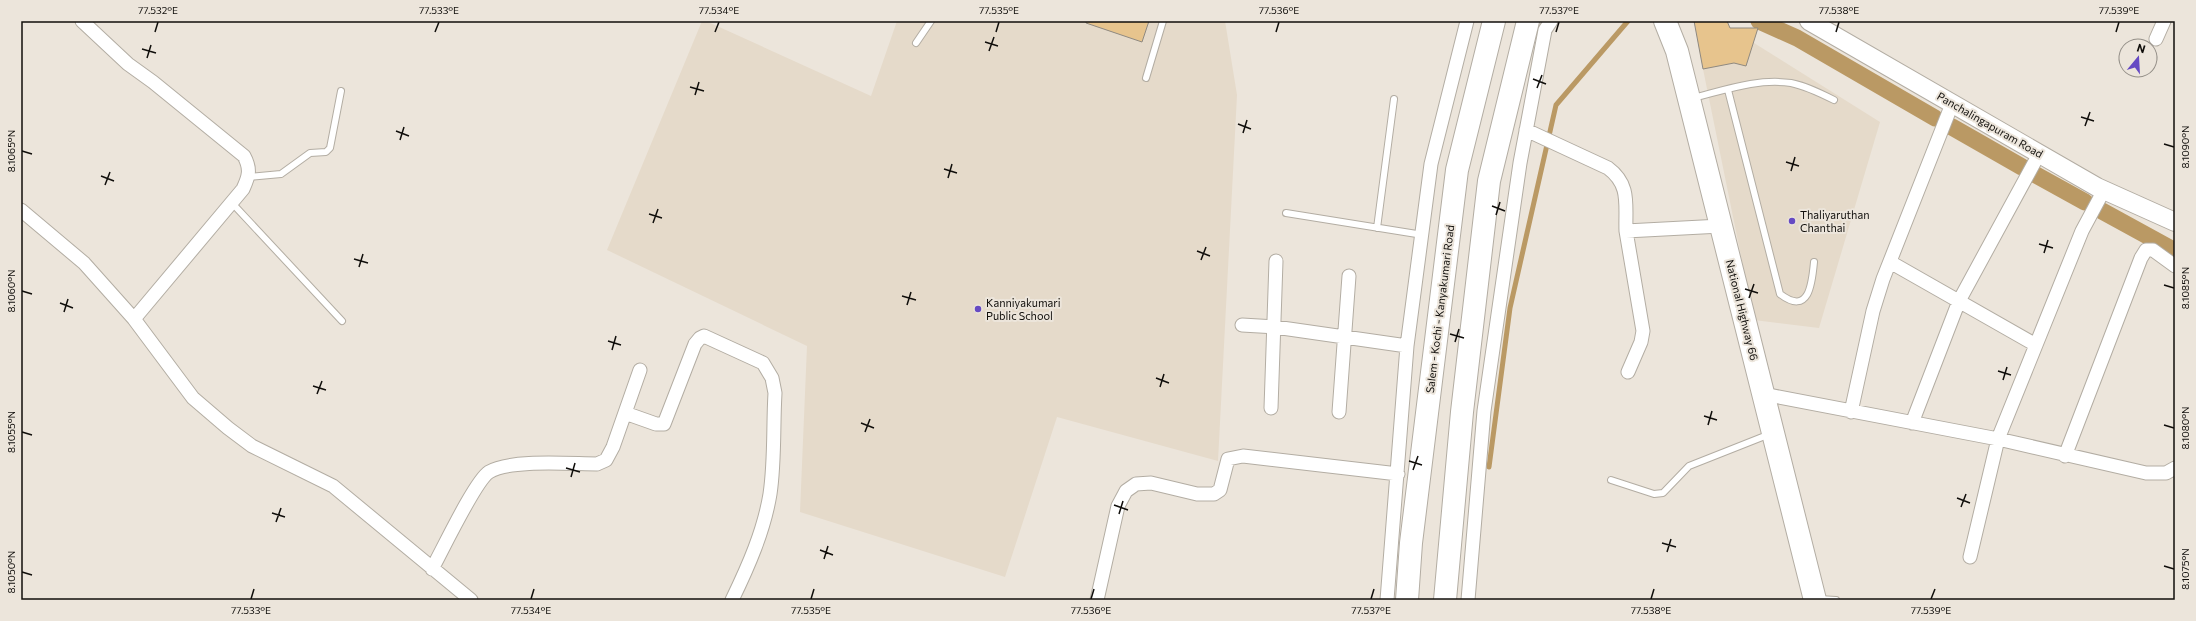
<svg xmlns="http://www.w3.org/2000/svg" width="2196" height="621" font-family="Commissioner,sans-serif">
<rect width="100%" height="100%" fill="#ece5db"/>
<path fill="#e5daca" d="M 702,21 L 706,21 L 871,96 L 897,21 L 1225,21 L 1237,95 L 1218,461 L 1057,417 L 1005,577 L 800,512 L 807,346 L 607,250 Z
M 1730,28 L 1880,122 L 1819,328 L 1754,320 L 1703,69 L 1734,63 Z"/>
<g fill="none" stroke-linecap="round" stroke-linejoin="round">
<path stroke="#ba9964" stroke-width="5" d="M 1489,467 L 1510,308 L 1556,105 L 1628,21"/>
<path stroke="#ba9964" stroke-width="17" d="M 1759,21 L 1797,38 L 1935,118
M 1952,127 L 2022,167
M 2036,175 L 2085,202
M 2102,211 L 2175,251"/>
</g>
<path fill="#e7c48d" stroke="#8f8980" d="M 1086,21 L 1149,21 L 1142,42 L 1086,23 Z
M 1694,21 L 1727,21 L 1730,28 L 1758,28 L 1746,66 L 1734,63 L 1703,69 Z"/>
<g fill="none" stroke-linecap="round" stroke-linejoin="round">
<defs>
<path id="lane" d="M 916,43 L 931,21
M 1146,78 L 1163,21
M 1728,90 L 1780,294 C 1809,316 1812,284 1814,262
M 1693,98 C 1725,90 1758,78 1791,83 C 1806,86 1820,93 1834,100
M 249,177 L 281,174 L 310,153 L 326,152 L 330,148 L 341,91
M 232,203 L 342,321
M 1286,213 L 1423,235
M 1377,228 L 1394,99
M 1611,480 L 1654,494 L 1663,493 L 1689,466 L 1770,434
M 1818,599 L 1836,600"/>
<path id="street" d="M 82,21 L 128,64 L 153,82 L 244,156 C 251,169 249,176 243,189 L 134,319
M 2156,39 L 2164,21
M 1526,130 L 1608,168 C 1631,185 1625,205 1626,231 L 1721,226
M 21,210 L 84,263 L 134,319 L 193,398 L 228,428 L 252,446 L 333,486 L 471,600
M 1626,231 L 1643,331 L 1641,342 L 1628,372
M 1890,262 L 2036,345
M 1242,325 L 1275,327 L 1407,346
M 1763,394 L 1998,439 L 2146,473 L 2166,473 L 2175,468
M 1271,408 L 1276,261
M 1339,412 L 1349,276
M 1851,412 L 1873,311 L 1883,279 L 1952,104
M 625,413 L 656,424 L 664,424 L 695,344 L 700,338 L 704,336 L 763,363 L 772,378 L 775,393 C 773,426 775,461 770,494 C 764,531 748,567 732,600
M 1912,423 L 1959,301 L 2039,154
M 2065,456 L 2141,258 L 2146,250 L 2153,250 L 2175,266
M 1970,557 L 1998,439 L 2082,231 L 2104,190
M 432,569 C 442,551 475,481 489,472 C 510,459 571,464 597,464 L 606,460 L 613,447 L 640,370
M 1097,600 L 1118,506 L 1126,491 L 1136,484 L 1151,483 L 1197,494 L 1214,494 L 1220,490 L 1228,459 L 1243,456 L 1398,474
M 1387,600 L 1407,346 L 1431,164 L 1467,21
M 1468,600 L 1484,411 L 1520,163 L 1545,30 L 1551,21"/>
<path id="secondary" d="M 1809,21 L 2097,187 L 2175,222"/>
<path id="highway" d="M 1665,21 L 1677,51 L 1815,600
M 1407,600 L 1411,543 L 1457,170 L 1494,21
M 1445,600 L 1462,412 L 1489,181 L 1528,21"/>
</defs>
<use href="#lane" stroke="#b3ada3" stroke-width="8"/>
<use href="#street" stroke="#b3ada3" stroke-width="15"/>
<use href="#secondary" stroke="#b3ada3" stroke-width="20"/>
<use href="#highway" stroke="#b3ada3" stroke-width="24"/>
<use href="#lane" stroke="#fff" stroke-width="6"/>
<use href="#street" stroke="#fff" stroke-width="13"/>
<use href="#secondary" stroke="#fff" stroke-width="18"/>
<use href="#highway" stroke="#fff" stroke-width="22"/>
</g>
<path fill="none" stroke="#100e0b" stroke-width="1.5" d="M 155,32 L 158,22M 435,32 L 439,22M 715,32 L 719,22M 996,32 L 999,22M 1276,32 L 1279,22M 1556,32 L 1559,22M 1836,32 L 1839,22M 2116,32 L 2119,22M 985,42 L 998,46M 142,49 L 156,53M 989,51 L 994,37M 147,58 L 151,45M 1533,79 L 1546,84M 690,87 L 704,91M 1537,88 L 1542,75M 695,95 L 699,82M 2081,117 L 2094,121M 1238,124 L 1251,129M 2085,126 L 2090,112M 396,131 L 409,136M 1243,133 L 1247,120M 400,140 L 404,127M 2164,144 L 2174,147M 22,151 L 32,154M 1786,162 L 1799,166M 944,169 L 957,173M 1791,171 L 1795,157M 101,176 L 114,181M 948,178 L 952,164M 105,185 L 110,172M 1492,206 L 1505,211M 649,214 L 662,218M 1496,215 L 1500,202M 653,223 L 658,209M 2039,244 L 2053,248M 1197,251 L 1210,256M 2044,253 L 2048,240M 354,259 L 368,263M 1201,260 L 1206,247M 359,267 L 363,254M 2164,285 L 2174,288M 1745,289 L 1758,293M 22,291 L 32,294M 902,296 L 916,300M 1749,298 L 1754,284M 60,303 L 73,308M 907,305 L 911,292M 64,312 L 68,299M 1450,334 L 1464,338M 608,341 L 621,345M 1455,342 L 1459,329M 612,350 L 616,336M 1998,371 L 2011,375M 1156,378 L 1169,383M 2003,380 L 2007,367M 313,386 L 326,390M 1160,387 L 1164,374M 317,394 L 322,381M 1704,416 L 1717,420M 861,423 L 874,428M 1708,425 L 1712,411M 2164,425 L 2174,428M 22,432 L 32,435M 865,432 L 870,419M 1409,461 L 1422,465M 566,468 L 580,472M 1413,470 L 1418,456M 571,477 L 575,463M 1957,498 L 1970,503M 1114,505 L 1128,510M 1961,507 L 1966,494M 272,513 L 285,517M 1119,514 L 1123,501M 276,522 L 281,508M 1662,543 L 1676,547M 820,550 L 833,555M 1667,552 L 1671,539M 824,559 L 828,546M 2164,566 L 2174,569M 22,572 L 32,575M 251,599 L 254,589M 531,599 L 534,589M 811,599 L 814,589M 1091,599 L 1094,589M 1371,599 L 1374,589M 1651,599 L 1654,589M 1931,599 L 1935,589"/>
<g fill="#664ac3" stroke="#ece5db" stroke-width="1.5">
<circle cx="1792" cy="221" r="4"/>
<circle cx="978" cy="309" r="4"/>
</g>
<g text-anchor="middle" stroke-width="4" stroke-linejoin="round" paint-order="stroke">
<g font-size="11" fill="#100e0b" stroke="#ece5db">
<text transform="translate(1990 125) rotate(30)" y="4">Panchalingapuram Road</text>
<text transform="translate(1440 309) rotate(-83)" y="4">Salem - Kochi - Kanyakumari Road</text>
<text transform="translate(1742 310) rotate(76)" y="4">National Highway 66</text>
</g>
<g font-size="11" fill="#100e0b" stroke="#ece5db" text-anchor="start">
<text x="1800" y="219">Thaliyaruthan<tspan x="1800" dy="13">Chanthai</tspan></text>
<text x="986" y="307">Kanniyakumari<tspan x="986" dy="13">Public School</tspan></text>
</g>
</g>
<rect width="2196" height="621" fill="none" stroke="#ece5db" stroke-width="44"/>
<g transform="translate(2138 58) rotate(18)"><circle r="19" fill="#ece5db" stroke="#948f88"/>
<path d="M0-3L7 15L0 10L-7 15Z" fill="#664ac3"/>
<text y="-6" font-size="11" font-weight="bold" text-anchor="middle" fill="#100e0b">N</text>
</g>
<rect x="22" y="22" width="2152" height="577" fill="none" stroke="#100e0b" stroke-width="1.5"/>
<g font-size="10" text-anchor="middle" fill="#100e0b">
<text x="158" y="14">77.532°E</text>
<text x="439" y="14">77.533°E</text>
<text x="719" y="14">77.534°E</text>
<text x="999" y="14">77.535°E</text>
<text x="1279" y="14">77.536°E</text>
<text x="1559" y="14">77.537°E</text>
<text x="1839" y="14">77.538°E</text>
<text x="2119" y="14">77.539°E</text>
<text transform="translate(2185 147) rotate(-90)" y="4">8.1090°N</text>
<text transform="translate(11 151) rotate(-90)" y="4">8.1065°N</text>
<text transform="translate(2185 288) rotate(-90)" y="4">8.1085°N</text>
<text transform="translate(11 291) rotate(-90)" y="4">8.1060°N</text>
<text transform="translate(2185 428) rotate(-90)" y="4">8.1080°N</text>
<text transform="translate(11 432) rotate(-90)" y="4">8.1055°N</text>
<text transform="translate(2185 569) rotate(-90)" y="4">8.1075°N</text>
<text transform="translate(11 572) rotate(-90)" y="4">8.1050°N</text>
<text x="251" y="614">77.533°E</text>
<text x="531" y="614">77.534°E</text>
<text x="811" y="614">77.535°E</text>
<text x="1091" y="614">77.536°E</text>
<text x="1371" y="614">77.537°E</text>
<text x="1651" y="614">77.538°E</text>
<text x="1931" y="614">77.539°E</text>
</g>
</svg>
